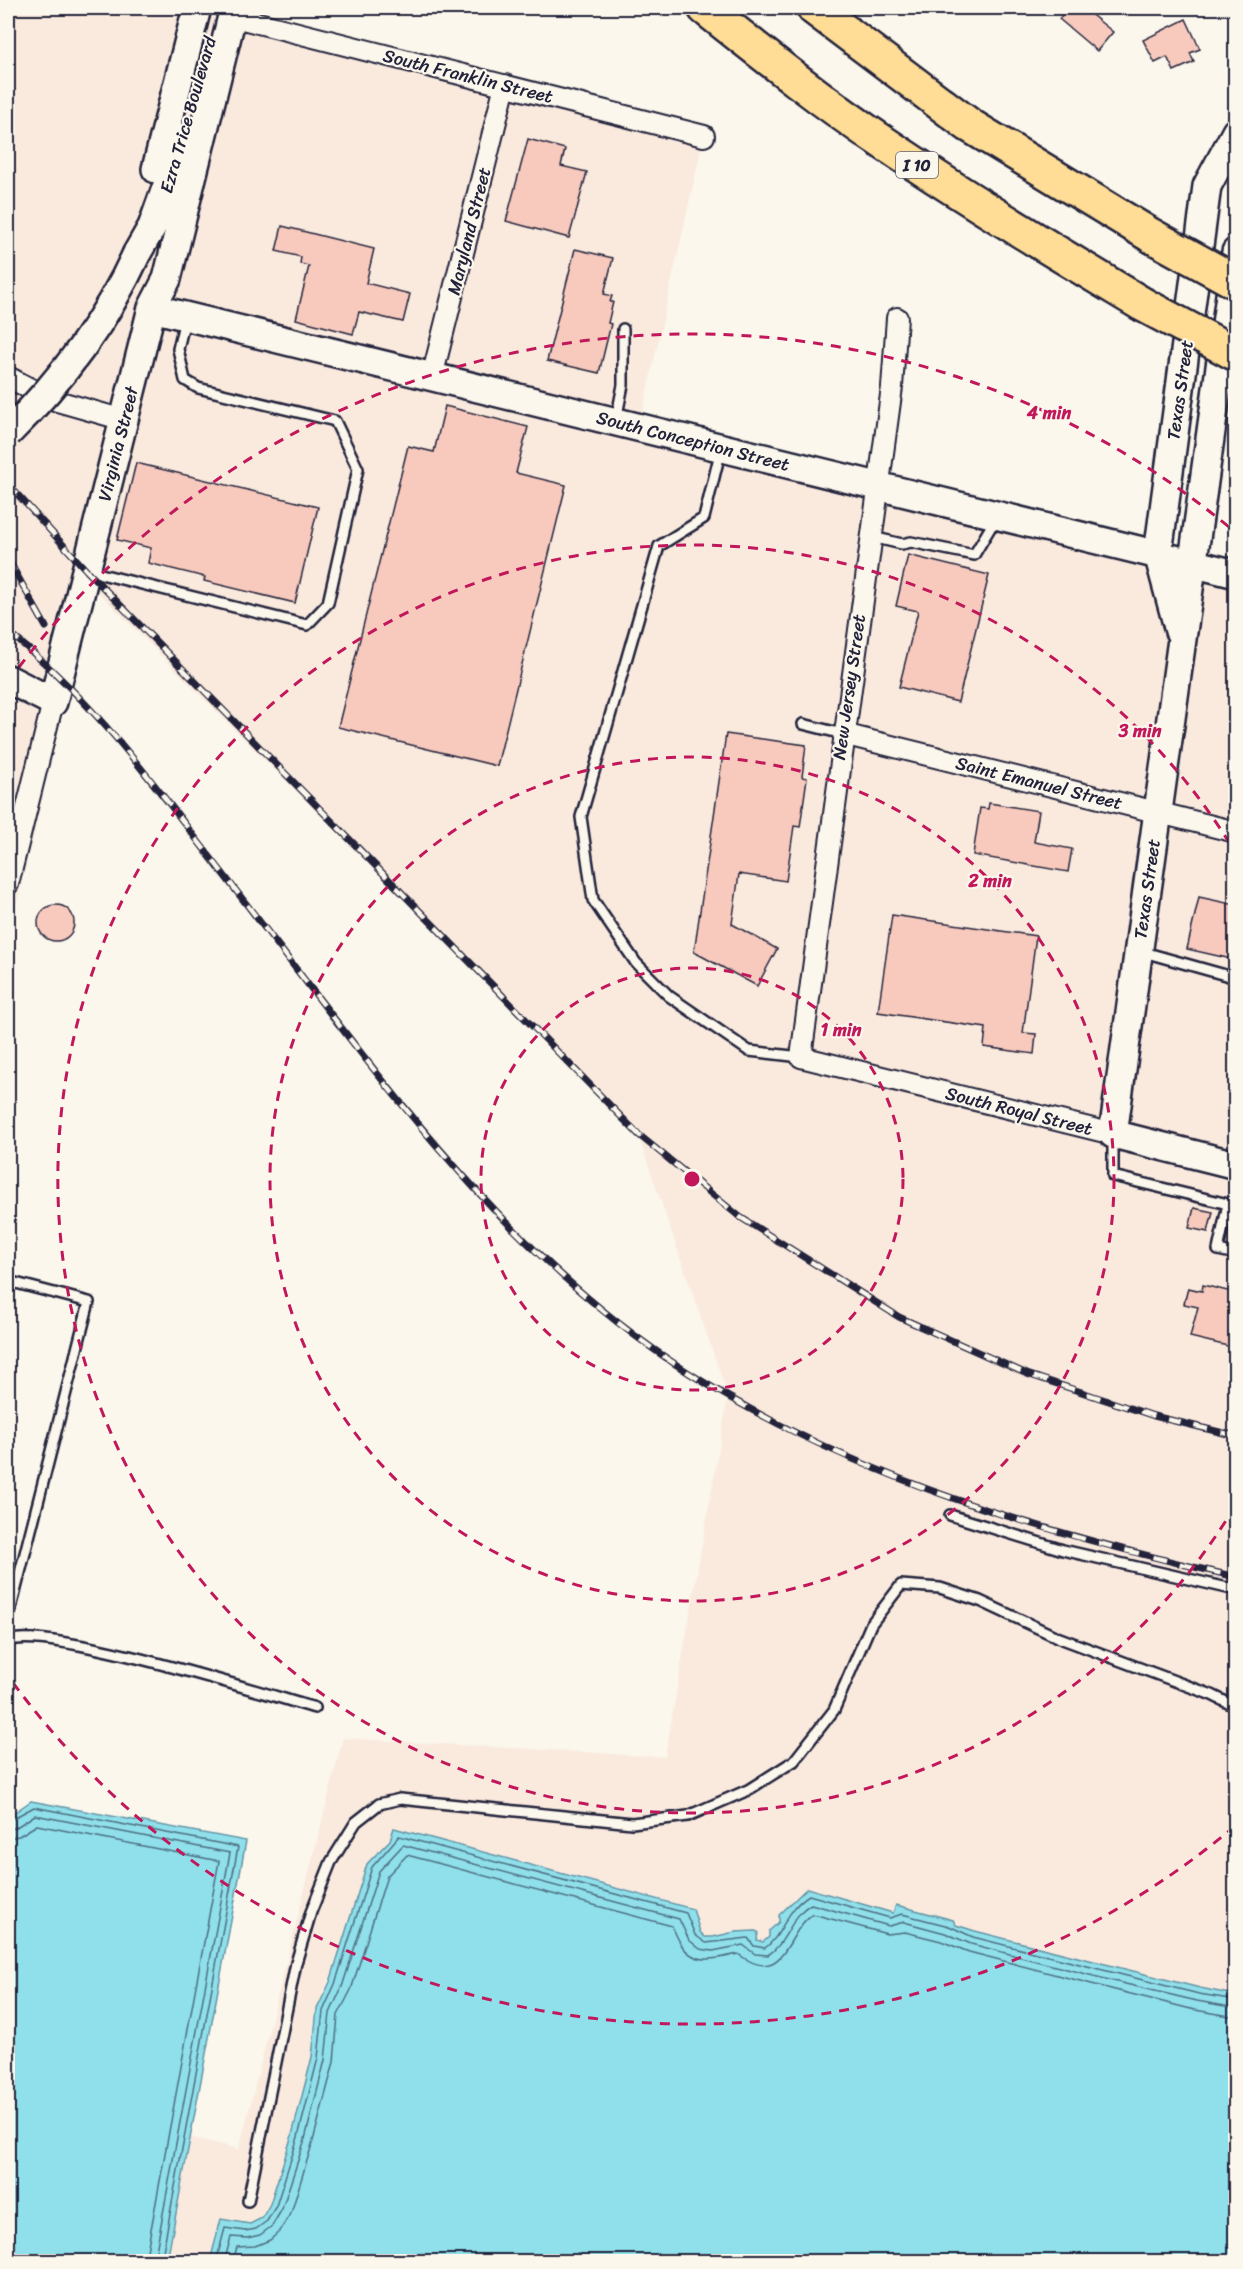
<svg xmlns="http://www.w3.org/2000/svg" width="1243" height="2269" font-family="Sriracha,sans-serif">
<rect width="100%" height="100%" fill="#fbf7ec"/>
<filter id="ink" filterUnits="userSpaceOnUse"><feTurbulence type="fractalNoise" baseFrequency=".0167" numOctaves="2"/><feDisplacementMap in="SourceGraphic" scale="12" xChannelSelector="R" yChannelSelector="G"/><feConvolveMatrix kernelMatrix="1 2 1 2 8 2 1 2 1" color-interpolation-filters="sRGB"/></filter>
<g filter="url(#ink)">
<path fill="#faeade" d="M 8,8 L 213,8 L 231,16 L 704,136 L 639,428 L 1235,575 L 1235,1995 L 1200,1988 L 975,1931 L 956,1924 L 953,1920 L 896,1905 L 893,1913 L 807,1888 L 779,1915 L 779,1922 L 769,1931 L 769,1937 L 763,1942 L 757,1940 L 758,1933 L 755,1931 L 708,1937 L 700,1932 L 693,1908 L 572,1876 L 392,1835 L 379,1852 L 322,1997 L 314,2024 L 312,2056 L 301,2102 L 275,2192 L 266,2212 L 258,2221 L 250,2224 L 221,2220 L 210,2261 L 167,2261 L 190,2137 L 239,2149 L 343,1738 L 665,1757 L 728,1396 L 638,1135 L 97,591 L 62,715 L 8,940 Z"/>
<path fill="#8fe0eb" stroke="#6394a5" stroke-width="1.5" d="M 31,1801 L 246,1841 L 167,2261 L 8,2261 L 8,1817 Z
M 394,1828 L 693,1909 L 700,1932 L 705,1937 L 713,1937 L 735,1932 L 755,1931 L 758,1932 L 757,1940 L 763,1942 L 769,1937 L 769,1931 L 779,1922 L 779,1915 L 807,1888 L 893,1913 L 896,1905 L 953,1920 L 956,1925 L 975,1931 L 1200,1988 L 1235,1995 L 1236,2053 L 1233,2063 L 1236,2082 L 1235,2261 L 210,2261 L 221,2219 L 250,2224 L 262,2218 L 270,2204 L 292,2135 L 312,2057 L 317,2009 L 330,1982 L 367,1864 L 390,1840 Z"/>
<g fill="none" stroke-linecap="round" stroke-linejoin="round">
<path stroke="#4e6e81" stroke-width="1.5" d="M 8,1821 L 34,1807 L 238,1847 L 161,2262
M 8,1829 L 15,1828 L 35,1815 L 230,1853 L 154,2262
M 8,1838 L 19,1836 L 37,1825 L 219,1861 L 145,2262
M 216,2262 L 225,2228 L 245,2231 L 256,2229 L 267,2221 L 276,2206 L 298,2137 L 318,2058 L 323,2011 L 335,1984 L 372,1867 L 399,1836 L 686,1913 L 695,1935 L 706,1943 L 748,1938 L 754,1946 L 765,1948 C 783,1935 785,1910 809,1895 L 890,1918 L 902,1914 L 949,1926 L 973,1937 L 1115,1973 L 1199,1994 L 1236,2000
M 224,2262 L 231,2237 L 247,2238 L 260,2235 L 272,2226 L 282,2209 L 305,2139 L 325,2060 L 330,2013 L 342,1987 L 379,1871 L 403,1845 L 679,1919 L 689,1940 L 700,1949 L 713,1951 L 743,1945 L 755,1954 L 768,1955 C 788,1942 790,1916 811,1904 L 889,1926 L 904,1922 L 945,1933 L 971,1944 L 1113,1981 L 1197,2001 L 1236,2008
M 233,2262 L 237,2247 L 255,2246 L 270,2240 L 280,2231 L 291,2213 L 313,2141 L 334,2062 L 338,2015 L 351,1990 L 387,1876 L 407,1855 L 672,1926 C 675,1932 677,1938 681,1944 C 694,1966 717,1959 738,1954 C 786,1989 786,1930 813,1914 L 887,1934 L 905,1932 L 941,1941 L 969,1952 L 1111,1989 L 1195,2010 L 1236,2017"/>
</g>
<path fill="#f8cabe" stroke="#22223b" stroke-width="1.5" d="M 1068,8 L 1083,8 L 1113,32 L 1097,51 L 1059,19 Z
M 1186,19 L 1200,49 L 1190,53 L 1194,62 L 1174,71 L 1167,57 L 1155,63 L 1143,40 Z
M 528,139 L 565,149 L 561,166 L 587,172 L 569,238 L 506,221 Z
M 282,226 L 374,249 L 366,283 L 410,294 L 403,322 L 359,312 L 353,334 L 296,319 L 309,266 L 300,264 L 301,257 L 276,251 Z
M 575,249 L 613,258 L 604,294 L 612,296 L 610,302 L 613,302 L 608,323 L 611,324 L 599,373 L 547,361 Z
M 445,406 L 528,427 L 516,473 L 566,485 L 497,766 L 338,727 L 408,446 L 434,452 Z
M 136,463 L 318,507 L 295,603 L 204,581 L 205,577 L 148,563 L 151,548 L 117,540 Z
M 908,555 L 989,575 L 958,702 L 899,687 L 918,611 L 896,606 Z
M 726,734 L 806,745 L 802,777 L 807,778 L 800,827 L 794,826 L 786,881 L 739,874 L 732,924 L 777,949 L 757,986 L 694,952 Z
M 989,803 L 1039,811 L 1034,842 L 1072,849 L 1068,872 L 973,855 L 980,808 L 988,809 Z
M 1199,897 L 1236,905 L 1236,960 L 1187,949 Z
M38 923a18 18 0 1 1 36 0a18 18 0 1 1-36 0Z
M 892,915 L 1036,936 L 1023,1033 L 1036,1034 L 1034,1054 L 984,1047 L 986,1028 L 878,1012 Z
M 1194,1208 L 1213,1212 L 1208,1232 L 1189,1228 Z
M 1203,1285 L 1236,1293 L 1236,1348 L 1190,1337 L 1198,1307 L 1184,1304 L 1188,1288 L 1202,1291 Z"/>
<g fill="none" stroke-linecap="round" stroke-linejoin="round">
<defs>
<path id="lane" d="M 616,420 L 623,385 L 623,329
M 721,449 L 704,518 L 659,546 L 581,817 L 593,900 L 636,963 L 669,996 L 749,1051 L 801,1057
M 872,537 L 902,544 L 911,542 L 974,555 L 996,518
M 89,571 L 307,625 L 328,603 L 358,469 L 335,421 L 198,388 L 185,380 L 178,349 L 185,319
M 803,724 L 843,734
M 1140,951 L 1236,978
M 1113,1137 L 1113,1176 L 1228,1204 L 1218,1250 L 1236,1254
M 8,1281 L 89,1302 L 8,1620
M 950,1515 L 1063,1550 L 1236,1590
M 8,1641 C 48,1625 262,1693 315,1708
M 248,2201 L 296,1963 L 311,1912 L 331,1862 L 356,1822 L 379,1804 L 400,1799 L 632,1823 L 688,1816 L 748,1790 L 794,1761 L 834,1710 L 871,1624 L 901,1585 L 940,1588 L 980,1601 L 1057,1637 L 1212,1695 L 1236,1707"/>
<path id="street" d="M 231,16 L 704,136
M 897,318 L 892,387 L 801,1057 L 1113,1134
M 8,377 L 50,399 L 124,420
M 432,377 L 505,85
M 843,734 L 1236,832
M 8,884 L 53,702"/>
<path id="secondary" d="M 156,169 L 197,8
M 1236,252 L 1113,1134 L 1236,1165
M 137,253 L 152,227 L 184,138
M 152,308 L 1236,574
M 1179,631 L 1158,554 L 1207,186 L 1236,132
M 8,679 L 53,702 L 152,308 L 167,279 L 234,8"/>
<path id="highway" d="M 705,8 C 764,55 824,103 887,145 C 970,201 1056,252 1142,304
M 814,8 L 969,125 L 1152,236"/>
</defs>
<use href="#lane" stroke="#22223b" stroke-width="14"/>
<use href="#street" stroke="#22223b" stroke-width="24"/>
<use href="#secondary" stroke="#22223b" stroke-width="32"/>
<use href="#highway" stroke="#22223b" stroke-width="38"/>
<use href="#lane" stroke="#fbf7ec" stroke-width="9"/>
<use href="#street" stroke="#fbf7ec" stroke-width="20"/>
<use href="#secondary" stroke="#fbf7ec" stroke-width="27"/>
<use href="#highway" stroke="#ffdd96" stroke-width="33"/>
<defs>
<path id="rail" d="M 8,484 L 87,571 L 639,1135 L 740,1217 L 899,1317 L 1027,1374 L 1154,1416 L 1236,1436
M 8,559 L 46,627
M 8,632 C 79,688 136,760 191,832 C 239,894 286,956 333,1017 C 435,1150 546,1282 689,1373 C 858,1480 1042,1532 1236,1577"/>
</defs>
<use href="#rail" stroke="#22223b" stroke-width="7"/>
<use href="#rail" stroke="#fbf7ec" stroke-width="4.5" stroke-dasharray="14" stroke-linecap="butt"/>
<defs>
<path id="secondary-bridge" d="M 8,433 C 61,381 106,321 137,253"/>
<path id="highway-bridge" d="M 1152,236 L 1236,282
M 1142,304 L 1236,354"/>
</defs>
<use href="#secondary-bridge" stroke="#22223b" stroke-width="32" stroke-linecap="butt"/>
<use href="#highway-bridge" stroke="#22223b" stroke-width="38" stroke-linecap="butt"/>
<use href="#secondary-bridge" stroke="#fbf7ec" stroke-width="27"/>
<use href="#highway-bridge" stroke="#ffdd96" stroke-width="33"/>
</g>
</g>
<g fill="none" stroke="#c2185b" stroke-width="3" stroke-dasharray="10 8">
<circle cx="692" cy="1179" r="211"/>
<circle cx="692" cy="1179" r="422"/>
<path d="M1235 1506A634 634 0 1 1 1235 852"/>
<path d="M1235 1826A845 845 0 0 1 8 1676M8 682A845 845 0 0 1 1235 532"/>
</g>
<g text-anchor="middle" stroke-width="4.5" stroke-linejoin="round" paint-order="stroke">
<rect fill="#fbf7ec" stroke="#636270" stroke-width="1.5" x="896" y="152" width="42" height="26" rx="4.5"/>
<g font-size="16" font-weight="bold" fill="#22223b">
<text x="917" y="171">I 10</text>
</g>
<g font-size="18" fill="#22223b" stroke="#fbf7ec">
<text transform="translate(468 76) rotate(14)" y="6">South Franklin Street</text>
<text transform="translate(188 115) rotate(-74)" y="6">Ezra Trice Boulevard</text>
<text transform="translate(469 231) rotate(-76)" y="6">Maryland Street</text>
<text transform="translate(1180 390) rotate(-82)" y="6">Texas Street</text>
<text transform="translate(693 441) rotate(14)" y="6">South Conception Street</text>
<text transform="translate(118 444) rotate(-76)" y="6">Virginia Street</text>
<text transform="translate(849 687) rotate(-82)" y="6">New Jersey Street</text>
<text transform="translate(1039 783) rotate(14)" y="6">Saint Emanuel Street</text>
<text transform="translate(1147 889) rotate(-82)" y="6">Texas Street</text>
<text transform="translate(1019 1111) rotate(14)" y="6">South Royal Street</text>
</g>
</g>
<circle cx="692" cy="1179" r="9" fill="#c2185b" stroke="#fbf7ec" stroke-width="3"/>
<g font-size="18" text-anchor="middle" font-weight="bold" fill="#c2185b" stroke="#fbf7ec" stroke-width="4.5" stroke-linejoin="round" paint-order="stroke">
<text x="1049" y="419">4 min</text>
<text x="1140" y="737">3 min</text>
<text x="990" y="887">2 min</text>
<text x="841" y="1036">1 min</text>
</g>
<rect width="1243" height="2269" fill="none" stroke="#fbf7ec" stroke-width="30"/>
<rect x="15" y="15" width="1213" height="2239" fill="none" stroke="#22223b" stroke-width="2" filter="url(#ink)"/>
</svg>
